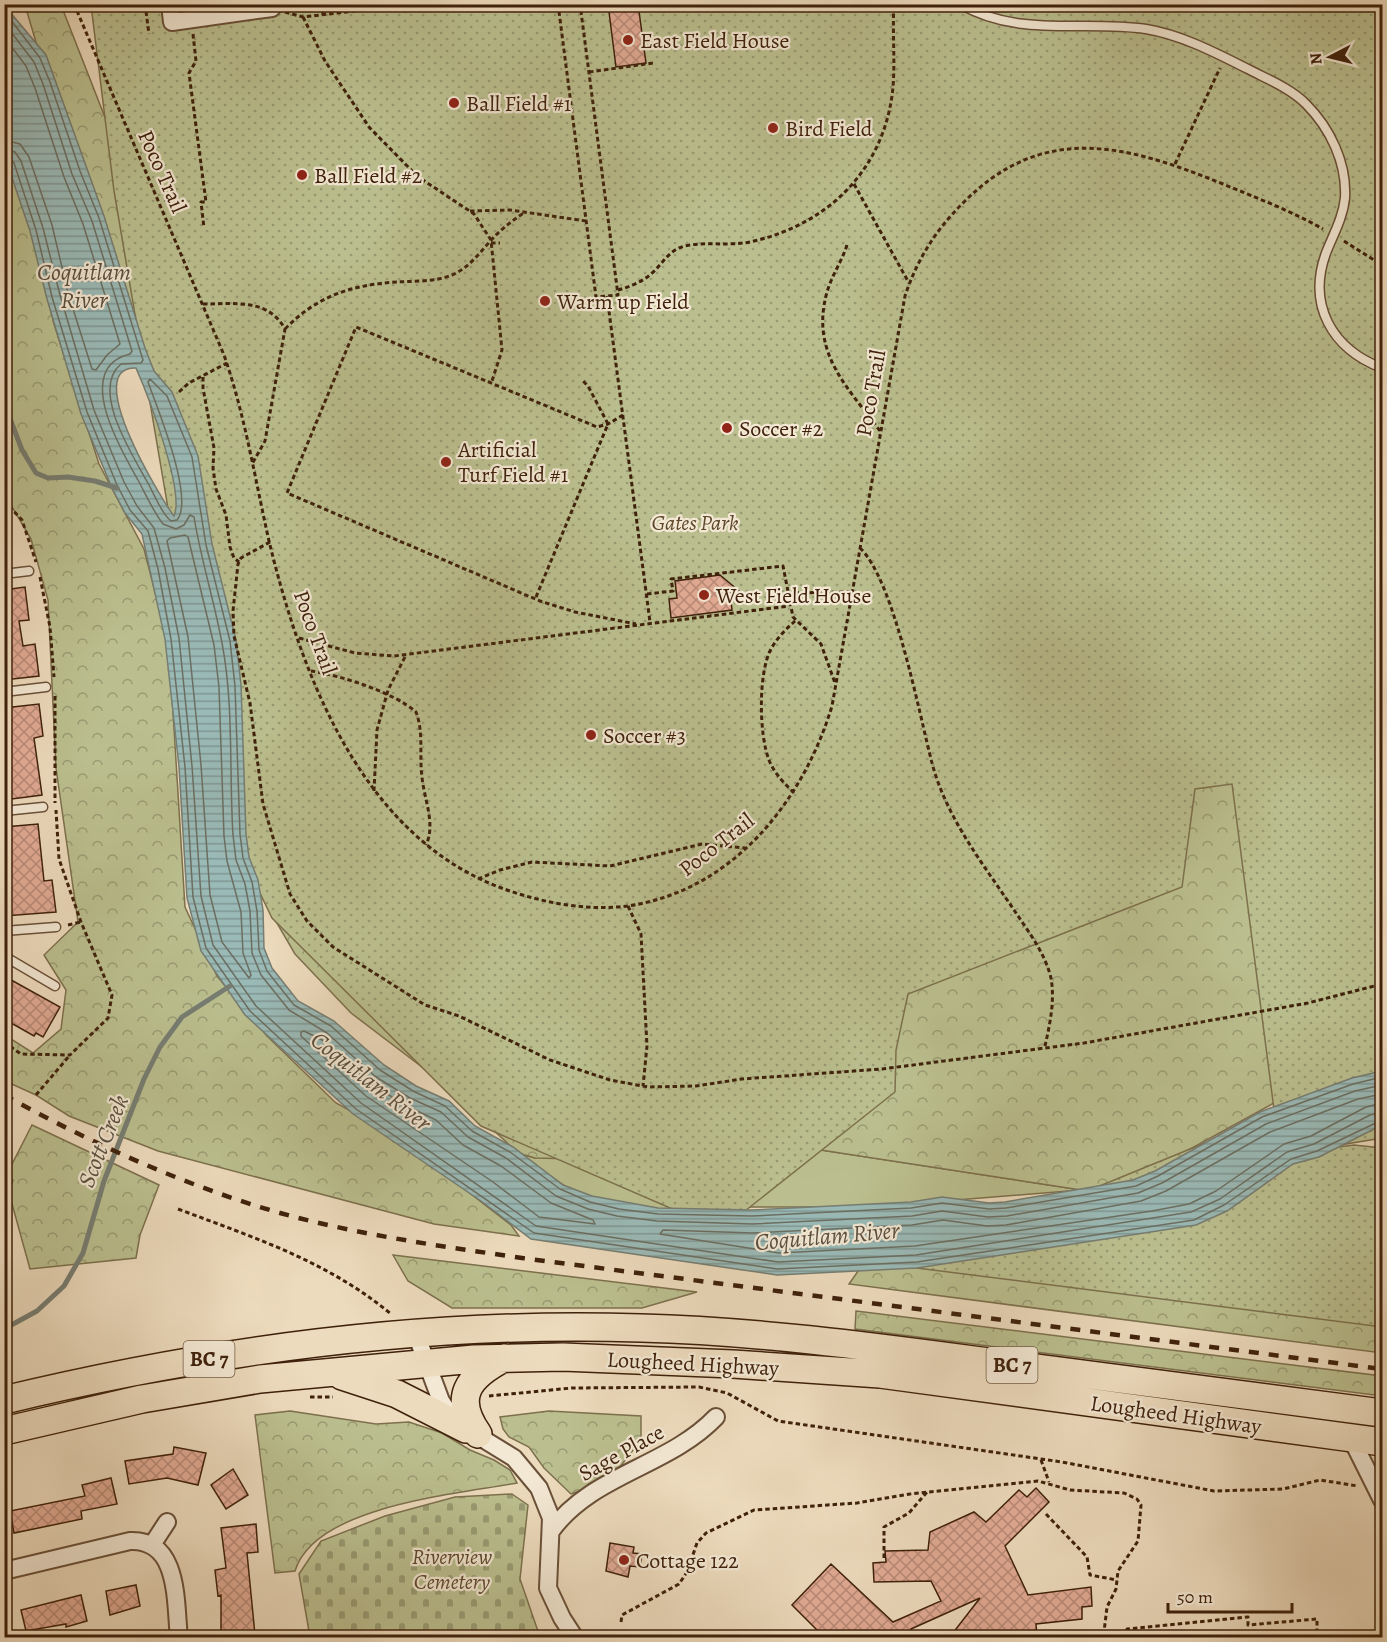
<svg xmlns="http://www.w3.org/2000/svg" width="1387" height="1642" font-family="Alegreya,serif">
<defs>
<pattern id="forest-crowns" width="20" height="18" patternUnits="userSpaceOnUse" patternTransform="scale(1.5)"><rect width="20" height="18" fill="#bbbf8f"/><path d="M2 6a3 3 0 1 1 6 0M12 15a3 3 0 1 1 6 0" fill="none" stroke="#999b73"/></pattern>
<pattern id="cemetery-stones" width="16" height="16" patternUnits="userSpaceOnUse" patternTransform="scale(1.5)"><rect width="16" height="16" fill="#bbbf8f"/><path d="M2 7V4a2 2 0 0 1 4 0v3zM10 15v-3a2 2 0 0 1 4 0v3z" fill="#999b73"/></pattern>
<pattern id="park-dots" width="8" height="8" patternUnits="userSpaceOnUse" patternTransform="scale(1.5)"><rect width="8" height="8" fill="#bbbf8f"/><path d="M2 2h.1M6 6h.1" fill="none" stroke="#999b73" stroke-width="1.8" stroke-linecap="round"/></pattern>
<pattern id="water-rules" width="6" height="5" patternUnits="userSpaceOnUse" patternTransform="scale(1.5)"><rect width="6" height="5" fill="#9abab7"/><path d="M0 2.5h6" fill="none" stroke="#7f9793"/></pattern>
<pattern id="building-cross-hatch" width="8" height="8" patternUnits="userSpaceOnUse" patternTransform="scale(1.5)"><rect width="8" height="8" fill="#e1aa94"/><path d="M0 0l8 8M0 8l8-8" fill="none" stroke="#b88a77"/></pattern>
</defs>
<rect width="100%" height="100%" fill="#eddbbd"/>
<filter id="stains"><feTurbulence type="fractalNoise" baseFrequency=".00333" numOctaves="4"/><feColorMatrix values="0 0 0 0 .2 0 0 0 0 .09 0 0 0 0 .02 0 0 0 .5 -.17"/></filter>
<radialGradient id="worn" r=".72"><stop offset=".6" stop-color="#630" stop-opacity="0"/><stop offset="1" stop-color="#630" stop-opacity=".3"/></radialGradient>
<path fill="#bbbf8f" stroke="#7d704d" stroke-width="1.5" d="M 684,1129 L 1081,1190 L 870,1207 L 749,1207 L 669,1213 L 604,1204 L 565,1186 L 518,1153 L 535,1158 Z"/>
<path fill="url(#forest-crowns)" stroke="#7d704d" stroke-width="1.5" d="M 25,5 L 61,5 L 108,125 L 1153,164 L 1283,1098 L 1132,1181 L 1081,1190 L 684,1129 L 575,1159 L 535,1158 L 518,1153 L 443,1083 L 351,1013 L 295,954 L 257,889 L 184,453 L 43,66 Z
M 4,145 L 24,199 L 54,324 L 99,464 L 144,549 L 169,647 L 185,907 L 217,976 L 267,1036 L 336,1103 L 396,1136 L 511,1225 L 519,1236 L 434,1224 L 158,1151 L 69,1116 L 36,1095 L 5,1081 L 5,1035 L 33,1053 L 61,1029 L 66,990 L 44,955 L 78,922 L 56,768 L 48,600 L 31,539 L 5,495 Z
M 32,1125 L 159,1185 L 140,1235 L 136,1258 L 30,1269 L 9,1193 L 13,1180 L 6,1176 Z
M 393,1255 L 697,1292 L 642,1308 L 452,1308 L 408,1281 Z
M 868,1257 L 1382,1288 L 1382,1353 L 849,1284 Z
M 856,1311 L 1382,1376 L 1382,1396 L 855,1329 Z
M 290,1411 L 376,1424 L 409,1422 L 442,1433 L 470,1450 L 494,1460 L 510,1470 L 517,1483 C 460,1494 315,1505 295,1571 L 275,1573 L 255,1415 Z
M 549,1411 L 641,1416 L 641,1440 L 616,1472 L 585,1489 L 571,1494 L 544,1468 L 529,1447 L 509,1437 L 503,1429 L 500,1417 Z"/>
<path fill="url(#cemetery-stones)" stroke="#7d704d" stroke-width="1.5" d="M 512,1494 L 528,1505 L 520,1579 L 540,1637 L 310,1637 L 299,1574 L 321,1541 L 385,1516 L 455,1497 Z"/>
<path fill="url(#park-dots)" stroke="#7d704d" stroke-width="1.5" fill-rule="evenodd" d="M 91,5 L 1382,5 L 1382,1138 L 1298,1152 L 1354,1145 L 1382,1148 L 1382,1327 L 696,1240 L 721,1230 L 481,1126 L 272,918 L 219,808 L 114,191 ZM 1232,784 L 1280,1156 L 1249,1125 L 1080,1194 L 796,1234 L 721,1230 L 895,1092 L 896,1050 L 908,994 L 1182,887 L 1195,789 Z"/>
<path fill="url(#water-rules)" stroke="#767d72" stroke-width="1.5" fill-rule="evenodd" d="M 4,5 L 46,55 L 104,216 L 145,348 L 154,371 L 172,392 L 198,456 L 212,544 L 236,640 L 241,685 L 246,834 L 249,857 L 258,880 L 263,910 L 264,948 L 272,968 L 298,1001 L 334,1021 L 384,1065 L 416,1086 L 449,1101 L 475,1126 L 513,1147 L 563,1185 L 592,1196 L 658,1208 L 752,1210 L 911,1202 L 942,1197 L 989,1203 L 1005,1202 L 1133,1180 L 1155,1171 L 1260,1112 L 1352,1078 L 1382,1071 L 1382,1125 L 1319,1157 L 1293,1164 L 1227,1211 L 1196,1225 L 917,1268 L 777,1275 L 531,1239 L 481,1201 L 353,1114 L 245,1015 L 201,951 L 187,898 L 179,767 L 165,639 L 142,534 L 125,513 L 112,488 L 81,414 L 47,299 L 30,231 L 5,157 ZM 136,368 C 148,395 185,492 174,516 C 161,499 80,366 136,368 Z"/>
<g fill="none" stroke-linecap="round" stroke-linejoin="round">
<path stroke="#6c6e61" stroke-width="1.5" d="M 4,11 L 40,58 L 50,82 L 80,171 L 99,218 L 143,360 L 141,363 L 121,364 C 89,390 135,459 149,485 C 155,496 161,513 171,521 L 177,520 C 195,499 157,407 148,382 L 150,379 L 167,396 L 192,457 L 206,545 L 230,641 L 235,686 L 240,834 L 243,858 L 252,882 L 257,911 L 259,950 L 267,971 L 294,1005 L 331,1026 L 380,1070 L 413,1091 L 445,1106 L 472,1131 L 510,1152 L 560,1189 L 590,1202 L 619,1209 L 658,1214 L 752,1216 L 911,1208 L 942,1203 L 989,1209 L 1006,1208 L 1136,1186 L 1158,1176 L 1262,1117 L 1353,1084 L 1382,1077
M 4,23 L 34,62 L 43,84 L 72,174 L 92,221 L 132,351 L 130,354 C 72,368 121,450 138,480 C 146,495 153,511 163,524 L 176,529 L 184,525 L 190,515 L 194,517 C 201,560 214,600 222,643 C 234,705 229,772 233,835 L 236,860 L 245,884 L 250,911 L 252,953 L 261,975 L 289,1010 L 327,1033 L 376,1077 L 410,1098 L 441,1112 L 468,1137 L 506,1158 L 556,1196 L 588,1209 L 617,1216 L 657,1221 L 752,1224 L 912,1216 L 942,1211 L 988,1217 L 1007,1216 L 1138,1193 L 1162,1183 L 1266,1124 L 1355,1091 L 1382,1085
M 4,37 L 26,66 L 35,88 L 64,177 L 83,224 L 120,344 L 107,355 L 96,370 L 92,369 L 68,293 L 52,225 L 29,157 L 20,144 L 4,140
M 4,149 L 15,152 L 21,161 L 43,228 L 60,295 L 94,410 L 124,482 L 137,506 L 154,528 L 165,568 L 179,638 L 192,766 L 201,896 L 213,945 L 256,1006 L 361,1103 L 536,1226 L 778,1262 L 916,1255 L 1191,1212 L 1220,1199 L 1287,1152 L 1314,1144 L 1370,1115 L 1382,1112
M 4,157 L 10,158 L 14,163 L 36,230 L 52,297 L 87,412 L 117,485 L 130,510 L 148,531 L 158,569 L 171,639 L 185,767 L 193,897 L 206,948 L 250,1011 L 356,1109 L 534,1233 L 777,1269 L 917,1262 L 1194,1220 L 1224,1205 L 1291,1159 L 1317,1151 L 1382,1120
M 185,535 L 188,537 L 214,645 L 219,687 L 224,836 L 227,861 L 241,912 L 243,953 L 251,975 L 249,978 L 222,942 L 210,895 L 201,765 L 188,637 L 167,541 L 170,538 Z
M 304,1031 L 322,1040 L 371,1084 L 405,1105 L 436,1120 L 463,1145 L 501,1166 L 551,1203 L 593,1220 L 595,1224 L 539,1217 L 493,1182 L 366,1096 L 301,1036 L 301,1032 Z
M 1382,1094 L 1358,1099 L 1270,1132 L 1166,1191 L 1141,1201 L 1006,1225 L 987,1226 L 943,1220 L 912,1225 L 753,1233 L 663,1230 L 660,1234 L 779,1253 L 915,1246 L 1152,1211 L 1189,1204 L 1216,1191 L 1284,1144 L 1311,1136 L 1366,1107 L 1382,1103"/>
<path stroke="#767d72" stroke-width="5" d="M 4,403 L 22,450 L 36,473 L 48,478 L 68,477 L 95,481 L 117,488
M 4,1329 L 37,1311 L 64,1286 L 83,1253 L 104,1181 L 144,1079 L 160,1047 L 182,1017 L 230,986"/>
</g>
<path fill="url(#building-cross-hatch)" stroke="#3f210b" stroke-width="1.5" d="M 608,4 L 638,4 L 646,63 L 616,67 Z
M 720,575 L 739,591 L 730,592 L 732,610 L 671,618 L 669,599 L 677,598 L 675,581 Z
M 25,587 L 29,620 L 19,621 L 23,646 L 35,644 L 39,676 L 4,680 L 4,590 Z
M 39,704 L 43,736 L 34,738 L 42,795 L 4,800 L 4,708 Z
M 38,824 L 44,881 L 52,880 L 56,912 L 4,916 L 4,827 Z
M 4,976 L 60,1007 L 43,1037 L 36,1033 L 34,1036 L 4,1019 Z
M 174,1447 L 206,1453 L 198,1485 L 167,1478 L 129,1484 L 125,1461 L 173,1454 Z
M 233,1469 L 248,1495 L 226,1509 L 211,1485 Z
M 111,1478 L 117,1504 L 81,1511 L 82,1519 L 14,1533 L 10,1511 L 85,1496 L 82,1485 Z
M 1036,1488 L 1049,1502 L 1005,1546 L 1028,1595 L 1091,1587 L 1092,1606 L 1082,1607 L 1082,1619 L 1036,1624 L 1037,1638 L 949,1638 L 980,1598 L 911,1629 L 915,1638 L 825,1638 L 792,1605 L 831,1564 L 893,1622 L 941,1601 L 931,1581 L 874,1582 L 873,1563 L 886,1562 L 885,1551 L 928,1550 L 930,1532 L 974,1512 L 986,1522 L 1019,1490 L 1027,1497 Z
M 256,1524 L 258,1552 L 247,1553 L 255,1635 L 221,1636 L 221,1595 L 218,1596 L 215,1570 L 226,1568 L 221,1528 Z
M 610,1543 L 634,1547 L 633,1553 L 642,1554 L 640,1567 L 630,1566 L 628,1577 L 606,1571 Z
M 136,1585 L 140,1606 L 110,1615 L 106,1591 Z
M 81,1595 L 87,1621 L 66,1627 L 66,1624 L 26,1631 L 21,1610 Z"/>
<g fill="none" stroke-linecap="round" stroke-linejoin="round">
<defs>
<path id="service" d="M 960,4 C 1019,38 1082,20 1146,29 C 1182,35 1216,53 1248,69 C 1267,79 1290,88 1306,104 C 1330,128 1347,163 1345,198 C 1343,218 1333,235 1326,253 C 1307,305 1332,349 1382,368
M 4,574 L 29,571
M 4,692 L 46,687
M 4,811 L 43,807
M 4,931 L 56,927
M 4,956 L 55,986"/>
<path id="minor" d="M 170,4 L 172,22 L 272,8 L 271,4
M 416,1334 L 441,1401 L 451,1416 L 462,1426 L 514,1458 L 539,1488 L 551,1518 L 548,1588 L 562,1618 L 575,1638
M 1351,1438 L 1382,1500
M 551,1531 C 592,1474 668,1467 716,1417
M 152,1545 L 167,1522
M 4,1571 L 130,1541 C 180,1539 175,1602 179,1638"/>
<path id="primary" d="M 342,1376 L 397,1394 L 466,1429
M 4,1400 C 212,1350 427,1321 641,1328 C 755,1331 868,1346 981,1361 C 1115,1378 1249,1396 1382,1413
M 4,1431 L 142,1399 L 260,1379 L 474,1359 L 563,1357 L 733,1364 L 880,1374 L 1382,1442
M 478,1434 C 452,1397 468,1377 504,1358"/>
</defs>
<use href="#service" stroke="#6a5038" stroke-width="11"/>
<use href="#minor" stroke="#6a5038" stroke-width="20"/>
<use href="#primary" stroke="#3f210b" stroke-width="30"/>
<path stroke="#3f210b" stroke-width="3" stroke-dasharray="4.5 3" stroke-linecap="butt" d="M 74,4 L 224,355 C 245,415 255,479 269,541 C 302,677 363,840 507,890 C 550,905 602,914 648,902 C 742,879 805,795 832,706 L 905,296 C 917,260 935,231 962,204 C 1043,121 1127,145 1223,184 C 1257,198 1291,211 1323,229
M 145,4 L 149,34
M 322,4 L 323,15
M 558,4 L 596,297 L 618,295 L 580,4
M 695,4 L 695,9
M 285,12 L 303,17 L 397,6 L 405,11 L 427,9 L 431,4
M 303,17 L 325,61 L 369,127 L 417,176 L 474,214 L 491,240 L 502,350 L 492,381
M 193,34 L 196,61 L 189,73 L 206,202 L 201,202 L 204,228
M 589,72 L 653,63
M 1175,164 L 1220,68
M 854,184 L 909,283
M 470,211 L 510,210 L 586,221
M 1344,241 L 1382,265
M 491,243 L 500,243
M 847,245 C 842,261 832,275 827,292 C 810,353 847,386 880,431
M 618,290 C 629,287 642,282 651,274 C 663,264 668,250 685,246 C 707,241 731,247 754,241 C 827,224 881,172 892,96 C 896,66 892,35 894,4
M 607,296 L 650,622
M 203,304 C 234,304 268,298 285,329 L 265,441 L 252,464
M 285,329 C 317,296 351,285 397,282 C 415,281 435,282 452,275 C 471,267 482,249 496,235 C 505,226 515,219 525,212
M 203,377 L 203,388 L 214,448 L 213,468 L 216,489 L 226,515 L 230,547 L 234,558 L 239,562
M 179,392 L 189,383 L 227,363
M 623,415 L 608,424 L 597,427 L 356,327 L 287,493 L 540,601 L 575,612 L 636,624
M 4,501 L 22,520 L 36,562
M 270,542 L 241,558 L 238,564 L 233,611 L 234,636 L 250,703 L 263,804 L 290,894 L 307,921 L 333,947 L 425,1005 L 459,1016 L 550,1060 L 610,1080 L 648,1087 L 696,1086 L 742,1079 L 882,1069 L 1084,1043 L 1308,1003 L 1382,984
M 860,548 C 894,580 919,713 932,763 C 946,817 983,864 1014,910 C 1028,931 1045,953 1051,978 C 1055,1000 1050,1024 1045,1046
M 40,577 L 50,627 L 54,677
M 787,593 L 852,592
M 647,594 L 673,591 L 671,579 L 783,566 L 793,617 L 821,644 L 835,683
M 536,597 L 608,424 L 588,386 L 582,380
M 299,638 L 355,653 L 394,656 L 789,606
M 311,671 C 340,675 395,693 416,712 C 424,733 419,756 422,777 C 424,799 436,824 426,845
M 55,696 L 55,803
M 374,791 L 377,730 L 388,690 L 406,655
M 794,793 C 784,783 774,773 769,760 C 759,735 758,673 771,649 C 777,638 786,629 795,621
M 478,879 L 500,870 L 532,862 L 610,866 L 702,844 L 745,848
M 628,906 L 641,934 L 647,1046 L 643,1086
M 68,925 L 81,922
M 4,1042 L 21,1054 L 70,1055 L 108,1018 L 112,995 L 81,922 L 59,859 L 56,810
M 36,1095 L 70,1055
M 178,1209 C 255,1238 327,1261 391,1314
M 489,1396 L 572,1388 L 699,1387 L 727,1393 L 778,1421 L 1062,1462 L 1214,1491 L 1283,1489 L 1320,1480 L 1358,1486
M 310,1397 L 333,1397
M 1041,1460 L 1049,1482
M 1046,1514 L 1087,1557 L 1090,1575 L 1117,1580
M 884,1558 L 884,1527 L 909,1513 L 927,1492
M 621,1622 L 622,1615 L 679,1584 L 687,1572 L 697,1543 L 706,1533 L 754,1510 L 857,1503 L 910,1494 L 1038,1481 L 1070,1490 L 1124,1493 L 1137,1499 L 1141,1505 L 1138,1541 L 1118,1571 L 1116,1589 L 1107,1607 L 1104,1632
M 635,1634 L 637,1638
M 795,1638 L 801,1638
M 810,1638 L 812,1638
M 1052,1638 L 1061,1634 L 1067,1638
M 1076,1638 L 1104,1632 L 1110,1638
M 1128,1638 L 1127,1629 L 1248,1617 L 1248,1625 L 1317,1619 L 1317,1638"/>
<use href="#service" stroke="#f3e8d4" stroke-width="8"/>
<use href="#minor" stroke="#f3e8d4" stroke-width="16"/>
<use href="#primary" stroke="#eddbbd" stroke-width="27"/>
<path stroke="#3f210b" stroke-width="4.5" stroke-dasharray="10 10" stroke-linecap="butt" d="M 4,1095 C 93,1144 183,1185 280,1213 C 359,1235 440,1246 522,1258 L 1382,1369"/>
</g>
<g fill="#8f2418" stroke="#f3e8d4" stroke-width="2">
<circle cx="628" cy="40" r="6"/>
<circle cx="454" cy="103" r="6"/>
<circle cx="773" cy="128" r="6"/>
<circle cx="302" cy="175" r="6"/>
<circle cx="545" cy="301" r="6"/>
<circle cx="727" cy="428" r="6"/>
<circle cx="446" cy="462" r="6"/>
<circle cx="704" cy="595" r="6"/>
<circle cx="591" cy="735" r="6"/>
<circle cx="624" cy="1560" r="6"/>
</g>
<g text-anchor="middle" stroke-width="4.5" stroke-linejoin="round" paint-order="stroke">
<g fill="#f3e8d4" stroke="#755d47" stroke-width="1.5">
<rect x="183.5" y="1341" width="51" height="36" rx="4.5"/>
<rect x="986.5" y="1347" width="51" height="36" rx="4.5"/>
</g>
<g font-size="21" font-weight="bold" fill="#3f210b">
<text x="209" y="1366">BC 7</text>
<text x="1012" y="1372">BC 7</text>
</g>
<g font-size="22" fill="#3f210b" stroke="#f3e8d4" text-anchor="start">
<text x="640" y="48">East Field House</text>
<text x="466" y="111">Ball Field #1</text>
<text x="785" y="136">Bird Field</text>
<text x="314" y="183">Ball Field #2</text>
<text x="557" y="309">Warm up Field</text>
<text x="739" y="436">Soccer #2</text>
<text x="458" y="457">Artificial<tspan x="458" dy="25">Turf Field #1</tspan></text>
<text x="716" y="603">West Field House</text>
<text x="603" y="743">Soccer #3</text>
<text x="636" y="1568">Cottage 122</text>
</g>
<g font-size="22" fill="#3f210b" stroke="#f3e8d4">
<text transform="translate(163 171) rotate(66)" y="8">Poco Trail</text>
<text transform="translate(870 393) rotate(-80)" y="8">Poco Trail</text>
<text transform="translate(316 632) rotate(70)" y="8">Poco Trail</text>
<text transform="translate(716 844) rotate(-38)" y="8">Poco Trail</text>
<text transform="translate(693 1363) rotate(3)" y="8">Lougheed Highway</text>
<text transform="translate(1176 1414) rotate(8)" y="8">Lougheed Highway</text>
<text transform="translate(621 1452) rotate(-29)" y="8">Sage Place</text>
</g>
<g font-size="22" font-style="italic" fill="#5e482c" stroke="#f3e8d4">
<text x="695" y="530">Gates Park</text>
<text x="452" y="1564">Riverview<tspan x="452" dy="25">Cemetery</tspan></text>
</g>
<g font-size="24" font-style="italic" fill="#5a4f3f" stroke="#f3e8d4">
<text x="84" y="280">Coquitlam<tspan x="84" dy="28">River</tspan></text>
<text transform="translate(371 1081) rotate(38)" y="8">Coquitlam River</text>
<text transform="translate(103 1141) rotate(-68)" y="8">Scott Creek</text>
<text transform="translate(827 1236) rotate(-5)" y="8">Coquitlam River</text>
</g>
</g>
<rect width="1387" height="1642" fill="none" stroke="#eddbbd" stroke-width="24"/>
<rect x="6" y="6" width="1375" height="1630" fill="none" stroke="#3f210b" stroke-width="3"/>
<rect x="12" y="12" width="1363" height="1618" fill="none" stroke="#3f210b" stroke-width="1.5"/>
<g transform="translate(1330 57) rotate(263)" stroke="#f3e8d4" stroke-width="4.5" paint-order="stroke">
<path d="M0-4.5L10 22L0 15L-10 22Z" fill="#3f210b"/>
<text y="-9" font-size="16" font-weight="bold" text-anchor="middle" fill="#3f210b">N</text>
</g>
<path d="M1168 1603v9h124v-9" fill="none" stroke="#3f210b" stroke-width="3"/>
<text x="1177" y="1603" font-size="18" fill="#3f210b" stroke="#f3e8d4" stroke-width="4.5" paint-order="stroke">50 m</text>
<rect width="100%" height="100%" filter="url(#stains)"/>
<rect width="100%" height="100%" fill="url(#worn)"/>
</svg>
